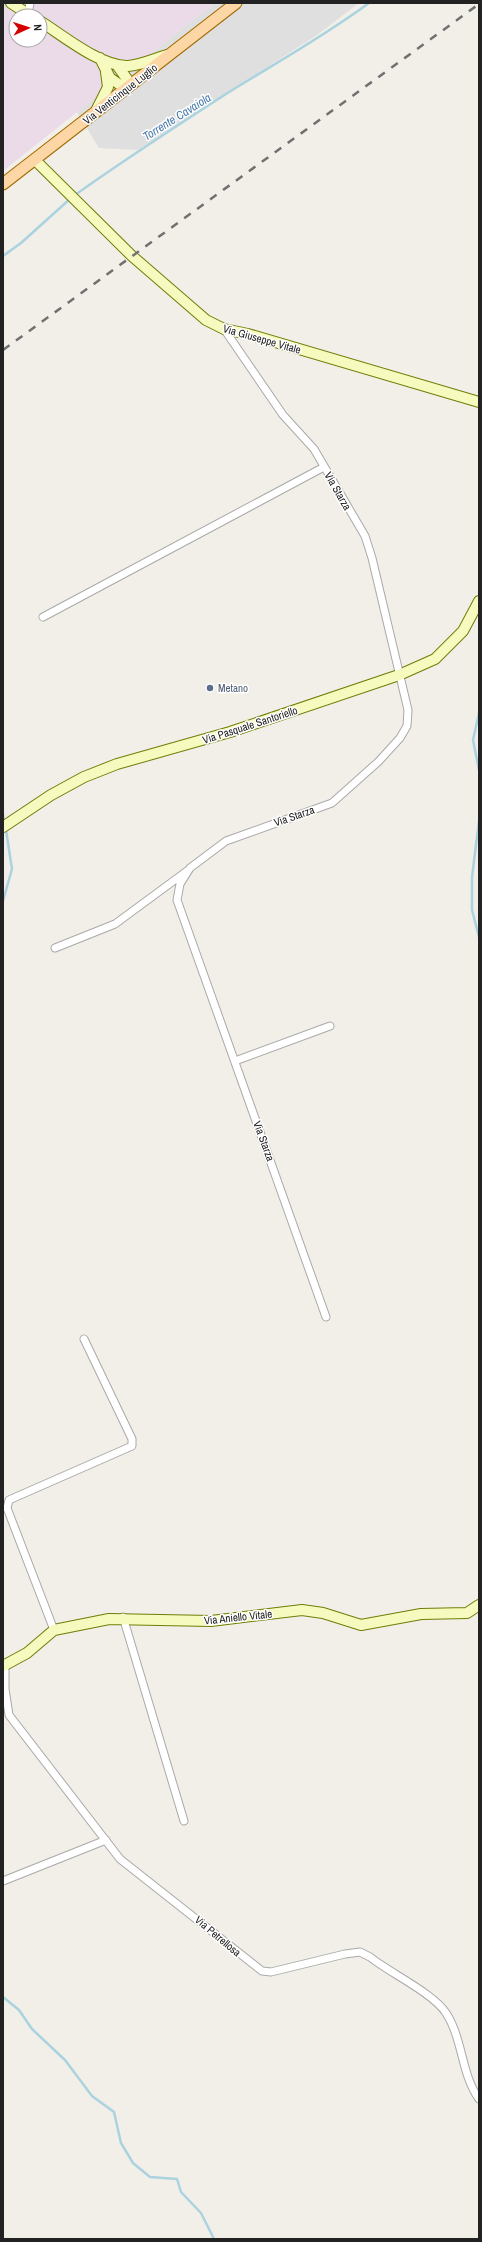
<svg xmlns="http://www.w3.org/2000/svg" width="482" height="2242" font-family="'Archivo Narrow',sans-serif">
<rect width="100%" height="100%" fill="#f2efe9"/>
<path fill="#e0dfdf" d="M 214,3 L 359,3 L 317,35 L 138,150 L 99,148 L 77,112 Z"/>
<path fill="#ebdbe8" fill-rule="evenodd" d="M 3,3 L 214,3 L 3,171 ZM 16,16 L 40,16 L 40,40 L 16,40 Z"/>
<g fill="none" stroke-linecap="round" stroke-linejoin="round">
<path stroke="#aad3df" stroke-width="2.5" d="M 75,195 C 124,160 175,127 226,94 C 274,64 323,37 369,3
M 3,256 L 21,243 L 71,198
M 479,713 L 473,740 L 479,770
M 3,814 L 4,823
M 479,821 L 472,877 L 472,910 L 479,937
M 3,901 L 12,869 L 6,830
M 3,1997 L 19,2010 L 32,2029 L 65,2060 L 92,2096 L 114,2112 L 121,2143 L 133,2163 L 150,2177 L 177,2179 L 181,2192 L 201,2213 L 214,2239"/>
<defs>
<path id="street" d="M 28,14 L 30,3
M 224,329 L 283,415 L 314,449 L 365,536 L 372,558 L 408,710 L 407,726 L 400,738 L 378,762 L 332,803 L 226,841 L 190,868 L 180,884 L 177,900 L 326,1317
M 43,617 L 324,467
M 55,948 L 115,924 L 187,871
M 235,1061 L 330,1026
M 123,1617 L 184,1821
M 54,1630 L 7,1508 L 9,1500 L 132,1446 L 132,1439 L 84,1339
M 5,1666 L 5,1689 L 9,1715 L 120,1859 L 262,1971 L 271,1972 L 345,1954 L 360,1952 L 370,1957 C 390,1973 433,1993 446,2013 C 463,2039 461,2074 479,2099
M 3,1881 L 106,1840"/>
<path id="secondary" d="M 11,3 L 31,16
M 40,21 C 62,35 101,67 128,66 C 141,65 154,59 167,55
M 100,58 L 110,78 L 126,89 L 127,79 L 117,65
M 95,113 L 108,87 L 106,72
M 35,160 L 132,256 L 206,320 L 224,329 L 248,334 L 479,402
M 3,827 L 51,795 L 84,777 L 117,764 L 230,732 L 399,675 L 435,659 L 463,631 L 479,601
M 3,1666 L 27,1653 L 54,1630 L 109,1619 L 211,1621 L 302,1610 L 323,1613 L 361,1625 L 421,1614 L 467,1613 L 479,1605"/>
<path id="primary" d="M 3,184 L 236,3"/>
</defs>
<use href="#street" stroke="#a9a9a9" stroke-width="9"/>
<use href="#secondary" stroke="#707d05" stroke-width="12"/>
<use href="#primary" stroke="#a06b00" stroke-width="13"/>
<use href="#street" stroke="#fff" stroke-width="7"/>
<use href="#secondary" stroke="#f7fabf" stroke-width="10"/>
<use href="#primary" stroke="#fcd6a4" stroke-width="11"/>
<path stroke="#707070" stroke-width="2.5" stroke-dasharray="8 8" stroke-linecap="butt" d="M 3,350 L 479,4"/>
</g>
<circle fill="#5c6f8a" stroke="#fff" stroke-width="1.5" cx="210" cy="688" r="4"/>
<g text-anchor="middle" stroke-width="3" stroke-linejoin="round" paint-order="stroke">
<g font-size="11" fill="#222" stroke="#fff">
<text transform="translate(120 94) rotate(-38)" y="4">Via Venticinque Luglio</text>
<text transform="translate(262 339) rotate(16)" y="4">Via Giuseppe Vitale</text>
<text transform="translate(338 491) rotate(60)" y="4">Via Starza</text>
<text transform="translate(250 725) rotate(-18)" y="4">Via Pasquale Santoriello</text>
<text transform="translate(294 816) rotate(-19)" y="4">Via Starza</text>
<text transform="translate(264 1141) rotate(70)" y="4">Via Starza</text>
<text transform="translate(238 1617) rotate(-6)" y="4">Via Aniello Vitale</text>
<text transform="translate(218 1936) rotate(40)" y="4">Via Petrellosa</text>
</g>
<g font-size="11" fill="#4e5e75" stroke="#fff" text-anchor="start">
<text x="218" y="692">Metano</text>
</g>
<g font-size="12" font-style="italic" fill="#4a7aab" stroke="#fff">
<text transform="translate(177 117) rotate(-32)" y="4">Torrente Cavaiola</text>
</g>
</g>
<rect width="482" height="2242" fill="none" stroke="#222222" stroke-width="8"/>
<g transform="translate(28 28) rotate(87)"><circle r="19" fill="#ffffff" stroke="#a7a7a7"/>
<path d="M0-3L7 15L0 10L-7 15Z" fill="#d40000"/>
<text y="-6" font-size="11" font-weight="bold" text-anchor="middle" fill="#222222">N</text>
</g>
</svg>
